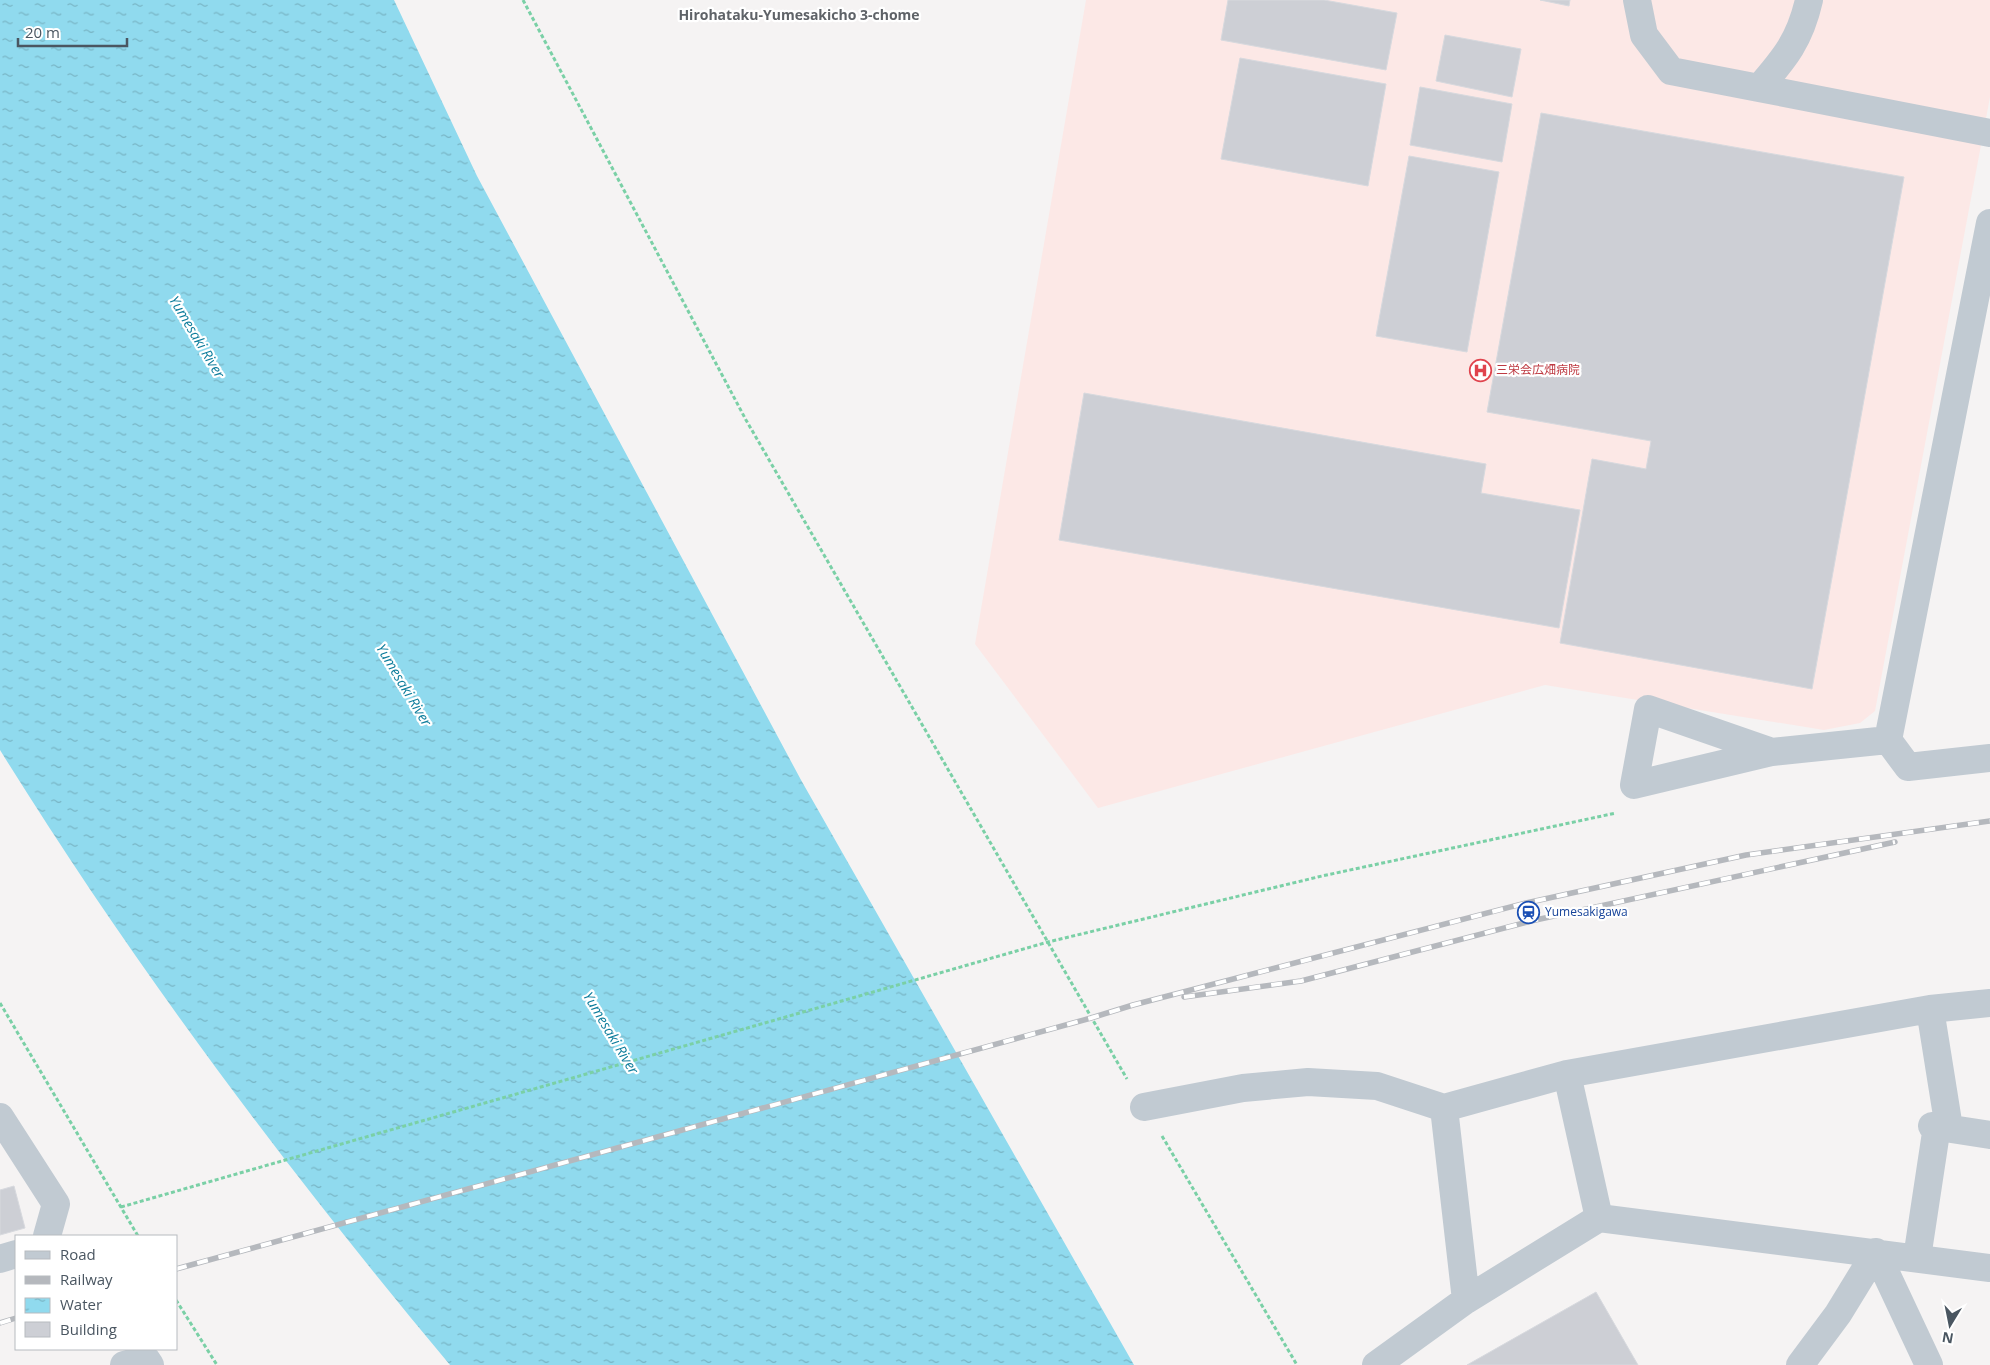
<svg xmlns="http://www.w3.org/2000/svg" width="1990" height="1365" font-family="'Open Sans','Noto Sans JP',sans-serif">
<defs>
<pattern id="water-ripples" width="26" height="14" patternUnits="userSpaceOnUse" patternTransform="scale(1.25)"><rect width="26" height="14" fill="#90daee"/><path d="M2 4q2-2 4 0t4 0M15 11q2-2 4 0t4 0" fill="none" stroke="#78b4c4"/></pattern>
</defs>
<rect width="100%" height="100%" fill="#f5f3f3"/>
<path fill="#fce8e6" d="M 1086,0 L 1990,0 L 1990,97 L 1875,711 L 1860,723 L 1824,730 L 1545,685 L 1098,808 L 975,644 Z"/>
<path fill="url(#water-ripples)" d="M 0,0 L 394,0 L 477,176 L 801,780 L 1134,1365 L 450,1365 C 287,1170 134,966 0,750 Z"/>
<path fill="#cdcfd5" stroke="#d7d9de" d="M 1228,0 L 1324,0 L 1397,13 L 1386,70 L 1221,40 Z
M 1540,0 L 1570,0 L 1569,6 Z
M 1445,35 L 1521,49 L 1512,97 L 1436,81 Z
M 1240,58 L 1386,84 L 1368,186 L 1221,159 Z
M 1420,87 L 1512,104 L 1502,162 L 1410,145 Z
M 1541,113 L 1904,177 L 1812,689 L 1560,643 L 1592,459 L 1646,469 L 1651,441 L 1487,412 Z
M 1409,156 L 1499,172 L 1467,352 L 1376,336 Z
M 1084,393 L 1486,464 L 1481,493 L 1580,510 L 1559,628 L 1059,540 Z
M 14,1186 L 25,1228 L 0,1235 L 0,1190 Z
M 1596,1292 L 1638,1365 L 1467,1365 Z"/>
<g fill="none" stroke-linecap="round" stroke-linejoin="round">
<path stroke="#7ad0a6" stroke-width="3" stroke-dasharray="4 2.5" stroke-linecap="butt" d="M 523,0 L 746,420 L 1127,1079
M 0,1003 L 138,1236
M 1162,1136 L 1297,1365
M 121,1207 L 1048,942 L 1322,876 L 1616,813
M 176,1300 L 217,1365"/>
<path stroke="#c1cad2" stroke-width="28" d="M 1637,0 L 1644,35 L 1671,71 L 1759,88 C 1785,58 1800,40 1809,0
M 1759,88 L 1990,133
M 1990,223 L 1888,740 L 1908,767 L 1990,758
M 1772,752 L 1634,785 L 1648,709 L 1772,752 L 1888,740
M 1930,1009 L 1949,1128
M 1144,1107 L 1243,1088 L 1308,1082 L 1377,1086 L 1444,1108 L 1567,1074
M 1444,1108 L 1466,1300
M 0,1117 L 56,1204 L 47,1236
M 1932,1126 L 1990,1135
M 1599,1218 L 1567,1074 L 1930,1009 L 1990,1003
M 1876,1252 L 1929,1365
M 1917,1258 L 1937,1126
M 0,1259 L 16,1254
M 124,1365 L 146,1359 L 150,1365
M 1376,1365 L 1466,1300 L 1599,1218 L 1990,1268
M 1800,1365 L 1838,1314 L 1876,1252"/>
<defs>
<path id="rail" d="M 1184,997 L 1301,981 L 1531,921 L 1895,842
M 176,1269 L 1091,1018 L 1133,1005 L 1526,903 L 1746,855 L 1990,821
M 0,1323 L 16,1318"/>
</defs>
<use href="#rail" stroke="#b5b8bd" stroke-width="5.5"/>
<use href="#rail" stroke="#fff" stroke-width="4" stroke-dasharray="11" stroke-linecap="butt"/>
</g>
<defs>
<symbol id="hospital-ring" viewBox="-11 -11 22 22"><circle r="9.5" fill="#fff" stroke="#e0444e" stroke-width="1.5"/><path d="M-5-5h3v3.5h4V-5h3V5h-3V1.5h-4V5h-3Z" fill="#e0444e"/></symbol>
<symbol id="station-ring" viewBox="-11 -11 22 22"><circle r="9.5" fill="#fff" stroke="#1a4fb4" stroke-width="1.5"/><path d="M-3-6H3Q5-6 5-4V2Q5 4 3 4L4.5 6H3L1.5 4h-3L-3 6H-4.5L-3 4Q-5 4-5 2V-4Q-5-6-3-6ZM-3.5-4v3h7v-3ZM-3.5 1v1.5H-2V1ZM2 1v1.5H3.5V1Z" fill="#1a4fb4"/></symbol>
</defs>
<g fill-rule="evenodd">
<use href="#hospital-ring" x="1468" y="358" width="25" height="25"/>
<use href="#station-ring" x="1516" y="900" width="25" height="25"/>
</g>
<g text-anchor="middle" stroke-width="4.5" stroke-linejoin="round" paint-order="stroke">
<g font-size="12" fill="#be3a42" stroke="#fff" text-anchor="start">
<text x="1496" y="374">三栄会広畑病院</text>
</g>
<g font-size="12" fill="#164399" stroke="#fff" text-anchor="start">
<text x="1545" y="916">Yumesakigawa</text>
</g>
<g font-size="14" font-weight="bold" fill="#5f6368" stroke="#fff">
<text x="799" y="20">Hirohataku-Yumesakicho 3-chome</text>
</g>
<g font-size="14" font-style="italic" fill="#0c7c9b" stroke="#fff">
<text transform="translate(197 337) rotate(59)" y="5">Yumesaki River</text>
<text transform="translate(404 685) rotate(59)" y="5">Yumesaki River</text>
<text transform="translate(611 1033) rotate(59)" y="5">Yumesaki River</text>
</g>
</g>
<rect x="15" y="1235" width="162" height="115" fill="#ffffff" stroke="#b7bbc0"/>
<rect x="25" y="1251" width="25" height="8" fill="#c1cad2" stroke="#b7bbc0"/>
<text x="60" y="1260" font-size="15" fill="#4a5661">Road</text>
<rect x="25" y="1276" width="25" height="8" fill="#b5b8bd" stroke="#b7bbc0"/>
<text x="60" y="1285" font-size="15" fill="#4a5661">Railway</text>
<rect x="25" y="1298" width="25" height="15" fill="url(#water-ripples)" stroke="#b7bbc0"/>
<text x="60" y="1310" font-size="15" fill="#4a5661">Water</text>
<rect x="25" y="1322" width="25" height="15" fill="#cdcfd5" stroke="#b7bbc0"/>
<text x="60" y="1335" font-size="15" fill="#4a5661">Building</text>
<g transform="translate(1950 1325) rotate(190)" stroke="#ffffff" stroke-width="4" paint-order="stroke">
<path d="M0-4L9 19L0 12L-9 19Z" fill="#4a5661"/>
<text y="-8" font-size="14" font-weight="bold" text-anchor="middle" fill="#4a5661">N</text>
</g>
<path d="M18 38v8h109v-8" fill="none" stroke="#4a5661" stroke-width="2.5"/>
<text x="25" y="38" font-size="15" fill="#4a5661" stroke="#ffffff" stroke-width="4" paint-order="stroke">20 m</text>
</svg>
